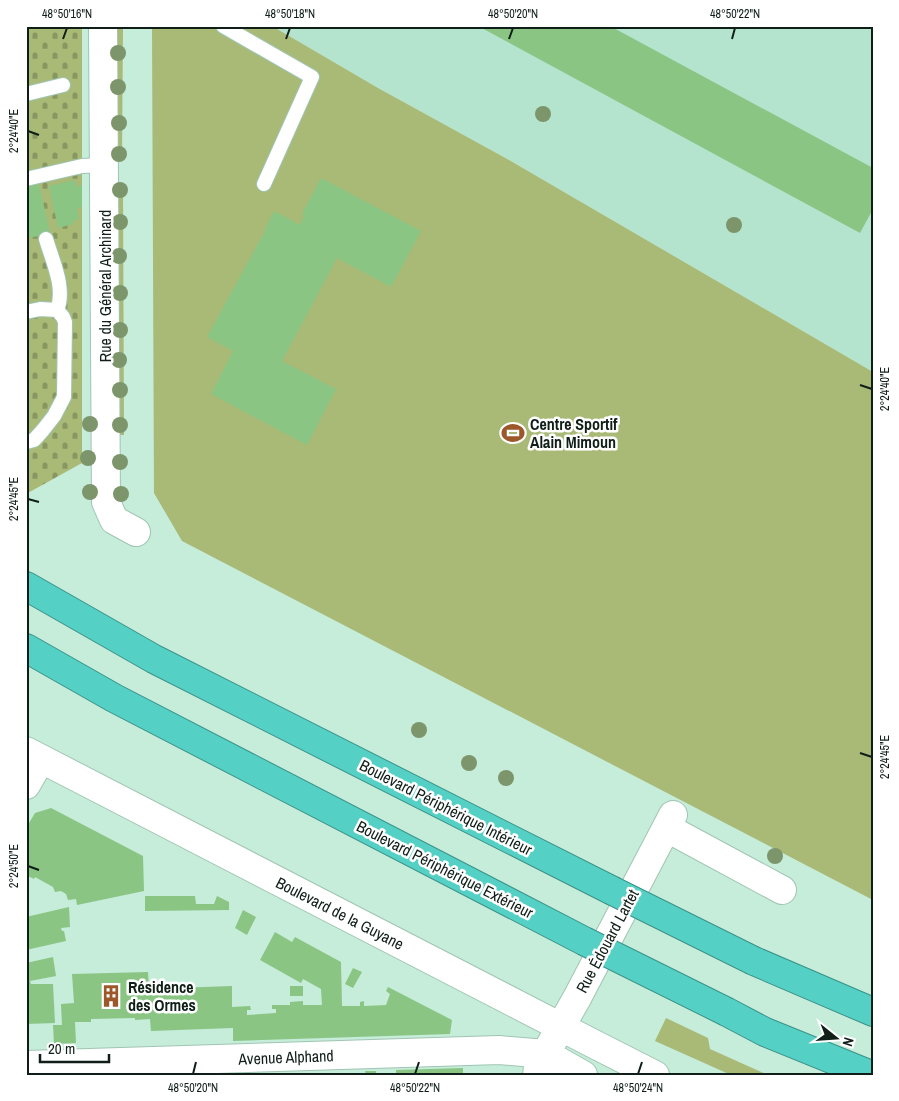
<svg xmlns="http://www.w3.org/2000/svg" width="899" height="1101" font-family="'Archivo Narrow',sans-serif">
<defs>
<pattern id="cemetery-stones" width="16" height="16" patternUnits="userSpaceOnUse" patternTransform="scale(1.25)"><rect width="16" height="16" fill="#a9b976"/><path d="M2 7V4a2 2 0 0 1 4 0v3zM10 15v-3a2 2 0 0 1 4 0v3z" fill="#889660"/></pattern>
</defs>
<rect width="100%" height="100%" fill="#c6ecda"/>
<path fill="#b5e4ce" d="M 272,26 L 873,26 L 873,372 L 509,160 L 378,88 Z"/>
<path fill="#a9b976" d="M 115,26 L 123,26 L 122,158 L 118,161 L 114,157 Z
M 152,26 L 272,26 L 378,88 L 509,160 L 873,372 L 873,900 L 182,541 L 154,493 Z
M 119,184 L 123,186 L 124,435 L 116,435 L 115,186 Z
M 666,1018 L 708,1038 L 710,1049 L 768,1075 L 731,1075 L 655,1041 Z"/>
<path fill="url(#cemetery-stones)" d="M 26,26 L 82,26 L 82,463 L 26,494 Z"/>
<path fill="#8ac584" d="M 478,26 L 610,26 L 873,168 L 873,209 L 860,233 Z
M 321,178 L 421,231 L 391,287 L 337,258 L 282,361 L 336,389 L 307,445 L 211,394 L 233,351 L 207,337 L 266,229 L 265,229 L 274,211 L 300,225 L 304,216 L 302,214 Z
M 75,180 L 76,187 L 82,185 L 82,207 L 77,208 L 79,219 L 73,221 L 73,224 L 58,228 L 49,186 Z
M 39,184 L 50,233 L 30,238 L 26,220 L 28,219 L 26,187 Z
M 51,808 L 143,856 L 144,891 L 77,905 L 76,899 L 68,900 L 66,894 L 61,891 L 55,892 L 53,887 L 35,877 L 34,879 L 26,875 L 26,828 L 35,813 Z
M 145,896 L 195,896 L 196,904 L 214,904 L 217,896 L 229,902 L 229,910 L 145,911 Z
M 69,907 L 70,927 L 61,928 L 62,931 L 64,931 L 66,941 L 26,950 L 26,917 Z
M 243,910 L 256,917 L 247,935 L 235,928 Z
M 275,932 L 292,942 L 295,937 L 341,962 L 342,1006 L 360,1006 L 360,1002 L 364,1001 L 364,1006 L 386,1005 L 390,994 L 386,991 L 388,987 L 452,1020 L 450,1034 L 233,1041 L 233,1028 L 151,1031 L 150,1019 L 135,1020 L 135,1018 L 91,1019 L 91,1022 L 75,1022 L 76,1043 L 54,1044 L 53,1025 L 62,1025 L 61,1004 L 74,1003 L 72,974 L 148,972 L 149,989 L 232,986 L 232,1007 L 250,1006 L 251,1010 L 247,1010 L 247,1015 L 276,1013 L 276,1009 L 272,1009 L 272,1005 L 290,1005 L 290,1002 L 303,1001 L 303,1005 L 322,1005 L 321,989 L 303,979 L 301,983 L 260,960 Z
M 53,957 L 56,976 L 30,981 L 31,984 L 53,984 L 55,1023 L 26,1024 L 26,963 Z
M 353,968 L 362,972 L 353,988 L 345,984 Z
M 290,986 L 303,986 L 303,996 L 290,996 Z
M 463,1068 L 463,1075 L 396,1075 L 396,1070 Z
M 365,1071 L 376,1071 L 376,1075 L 366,1075 Z"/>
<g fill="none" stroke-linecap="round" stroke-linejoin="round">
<defs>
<path id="lane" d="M 223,26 L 312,77 L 264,184
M 26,94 L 63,85
M 26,179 L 82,166 L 104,165
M 46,239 C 52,260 66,288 57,310
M 26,312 L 40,309 L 57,310 L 63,317 L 65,322 L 64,397 L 54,416 L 43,430 L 34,440 L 26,442"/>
<path id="street" d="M 103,26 L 106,502 L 114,520 L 136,532
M 26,785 L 41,759
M 667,828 L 782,890
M 26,1065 L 499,1050 L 546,1054 L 583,1075
M 537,1075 L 538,1067 L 577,998 L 673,815"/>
<path id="secondary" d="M 26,751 L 590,1042 L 655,1075"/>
<path id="highway" d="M 26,586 L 154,659 L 611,890
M 26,648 L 114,698 L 584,941
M 754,961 L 873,1012
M 727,1012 L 765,1032 L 871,1075"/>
</defs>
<use href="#lane" stroke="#a0c5b3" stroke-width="16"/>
<use href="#street" stroke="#a0c5b3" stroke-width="30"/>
<use href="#secondary" stroke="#a0c5b3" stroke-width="30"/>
<use href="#highway" stroke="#3c9288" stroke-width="30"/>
<use href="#lane" stroke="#fff" stroke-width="14"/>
<use href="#street" stroke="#fff" stroke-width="28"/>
<use href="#secondary" stroke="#fff" stroke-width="28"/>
<use href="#highway" stroke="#54d0c5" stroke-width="28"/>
<defs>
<path id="highway-bridge" d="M 611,890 L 754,961
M 584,941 L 727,1012"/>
</defs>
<use href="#highway-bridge" stroke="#3c9288" stroke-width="30" stroke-linecap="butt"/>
<use href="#highway-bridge" stroke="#54d0c5" stroke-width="28"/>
</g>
<g fill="#7d956a">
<circle cx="118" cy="53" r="8"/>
<circle cx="118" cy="87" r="8"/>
<circle cx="543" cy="114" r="8"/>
<circle cx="119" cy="123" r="8"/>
<circle cx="119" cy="154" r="8"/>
<circle cx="120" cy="190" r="8"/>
<circle cx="120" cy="222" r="8"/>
<circle cx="734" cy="225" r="8"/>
<circle cx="119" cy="256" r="8"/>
<circle cx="120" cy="293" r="8"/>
<circle cx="120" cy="330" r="8"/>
<circle cx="119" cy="360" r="8"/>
<circle cx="120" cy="390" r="8"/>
<circle cx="90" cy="424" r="8"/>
<circle cx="120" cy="425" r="8"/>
<circle cx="88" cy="458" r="8"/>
<circle cx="120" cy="462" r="8"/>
<circle cx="90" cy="492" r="8"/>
<circle cx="121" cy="494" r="8"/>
<circle cx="419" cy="730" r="8"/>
<circle cx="469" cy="763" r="8"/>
<circle cx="506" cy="778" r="8"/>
<circle cx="775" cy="856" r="8"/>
</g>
<path fill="none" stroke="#101e18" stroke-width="2" d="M 63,39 L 67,28M 286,39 L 290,28M 509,39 L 513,28M 732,39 L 735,28M 28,131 L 39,135M 860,385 L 872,389M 28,499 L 39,502M 860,753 L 872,757M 28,866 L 39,870M 193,1074 L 196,1062M 415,1074 L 419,1062M 638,1074 L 642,1062"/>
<defs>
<symbol id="stadium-bare" viewBox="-9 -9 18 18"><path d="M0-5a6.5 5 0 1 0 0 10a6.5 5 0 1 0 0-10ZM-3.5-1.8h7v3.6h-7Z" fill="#9c582a" stroke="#fff" stroke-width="2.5" paint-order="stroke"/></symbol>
<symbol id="building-bare" viewBox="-9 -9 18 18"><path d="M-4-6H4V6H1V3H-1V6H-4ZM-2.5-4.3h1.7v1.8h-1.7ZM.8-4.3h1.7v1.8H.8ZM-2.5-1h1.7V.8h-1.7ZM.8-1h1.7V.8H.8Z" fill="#9c582a" stroke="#fff" stroke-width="2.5" paint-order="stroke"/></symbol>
</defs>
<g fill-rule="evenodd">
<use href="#stadium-bare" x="497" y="417" width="32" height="32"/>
<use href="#building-bare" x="95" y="980" width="32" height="32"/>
</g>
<g text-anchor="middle" stroke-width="5" stroke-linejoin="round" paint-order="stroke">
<g font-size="16" fill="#101e18" stroke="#fff">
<text transform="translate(105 286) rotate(-90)" y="6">Rue du Général Archinard</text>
<text transform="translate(446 807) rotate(27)" y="6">Boulevard Périphérique Intérieur</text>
<text transform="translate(445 869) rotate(27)" y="6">Boulevard Périphérique Extérieur</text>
<text transform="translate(340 913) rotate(27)" y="6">Boulevard de la Guyane</text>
<text transform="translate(607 941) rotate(-62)" y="6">Rue Édouard Lartet</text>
<text transform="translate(286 1057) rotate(-2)" y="6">Avenue Alphand</text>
</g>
<g font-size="16" font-weight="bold" fill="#101e18" stroke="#fff" text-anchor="start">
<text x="530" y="430">Centre Sportif<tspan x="530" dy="18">Alain Mimoun</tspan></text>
<text x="128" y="993">Résidence<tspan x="128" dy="18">des Ormes</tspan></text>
</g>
</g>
<rect width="899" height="1101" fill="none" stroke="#ffffff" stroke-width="55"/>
<g transform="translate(836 1038) rotate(107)" stroke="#ffffff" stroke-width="4" paint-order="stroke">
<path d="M0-4L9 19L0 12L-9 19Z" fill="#101e18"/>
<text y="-8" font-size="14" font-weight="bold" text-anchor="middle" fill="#101e18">N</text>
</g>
<path d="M40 1054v8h69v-8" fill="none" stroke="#101e18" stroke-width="2.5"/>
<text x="48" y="1054" font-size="15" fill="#101e18" stroke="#ffffff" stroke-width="4" paint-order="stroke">20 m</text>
<rect x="28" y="28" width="844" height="1046" fill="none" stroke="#101e18" stroke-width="2"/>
<g font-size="12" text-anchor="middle" fill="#101e18">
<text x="67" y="18">48°50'16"N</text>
<text x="290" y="18">48°50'18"N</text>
<text x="513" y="18">48°50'20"N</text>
<text x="735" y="18">48°50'22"N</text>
<text transform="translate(14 131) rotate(-90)" y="4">2°24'40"E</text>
<text transform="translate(885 389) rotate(-90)" y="4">2°24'40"E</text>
<text transform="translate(14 499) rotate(-90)" y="4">2°24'45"E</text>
<text transform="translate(885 757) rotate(-90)" y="4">2°24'45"E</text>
<text transform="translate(14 866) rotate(-90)" y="4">2°24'50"E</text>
<text x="193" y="1092">48°50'20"N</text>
<text x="415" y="1092">48°50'22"N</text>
<text x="638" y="1092">48°50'24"N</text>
</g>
</svg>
